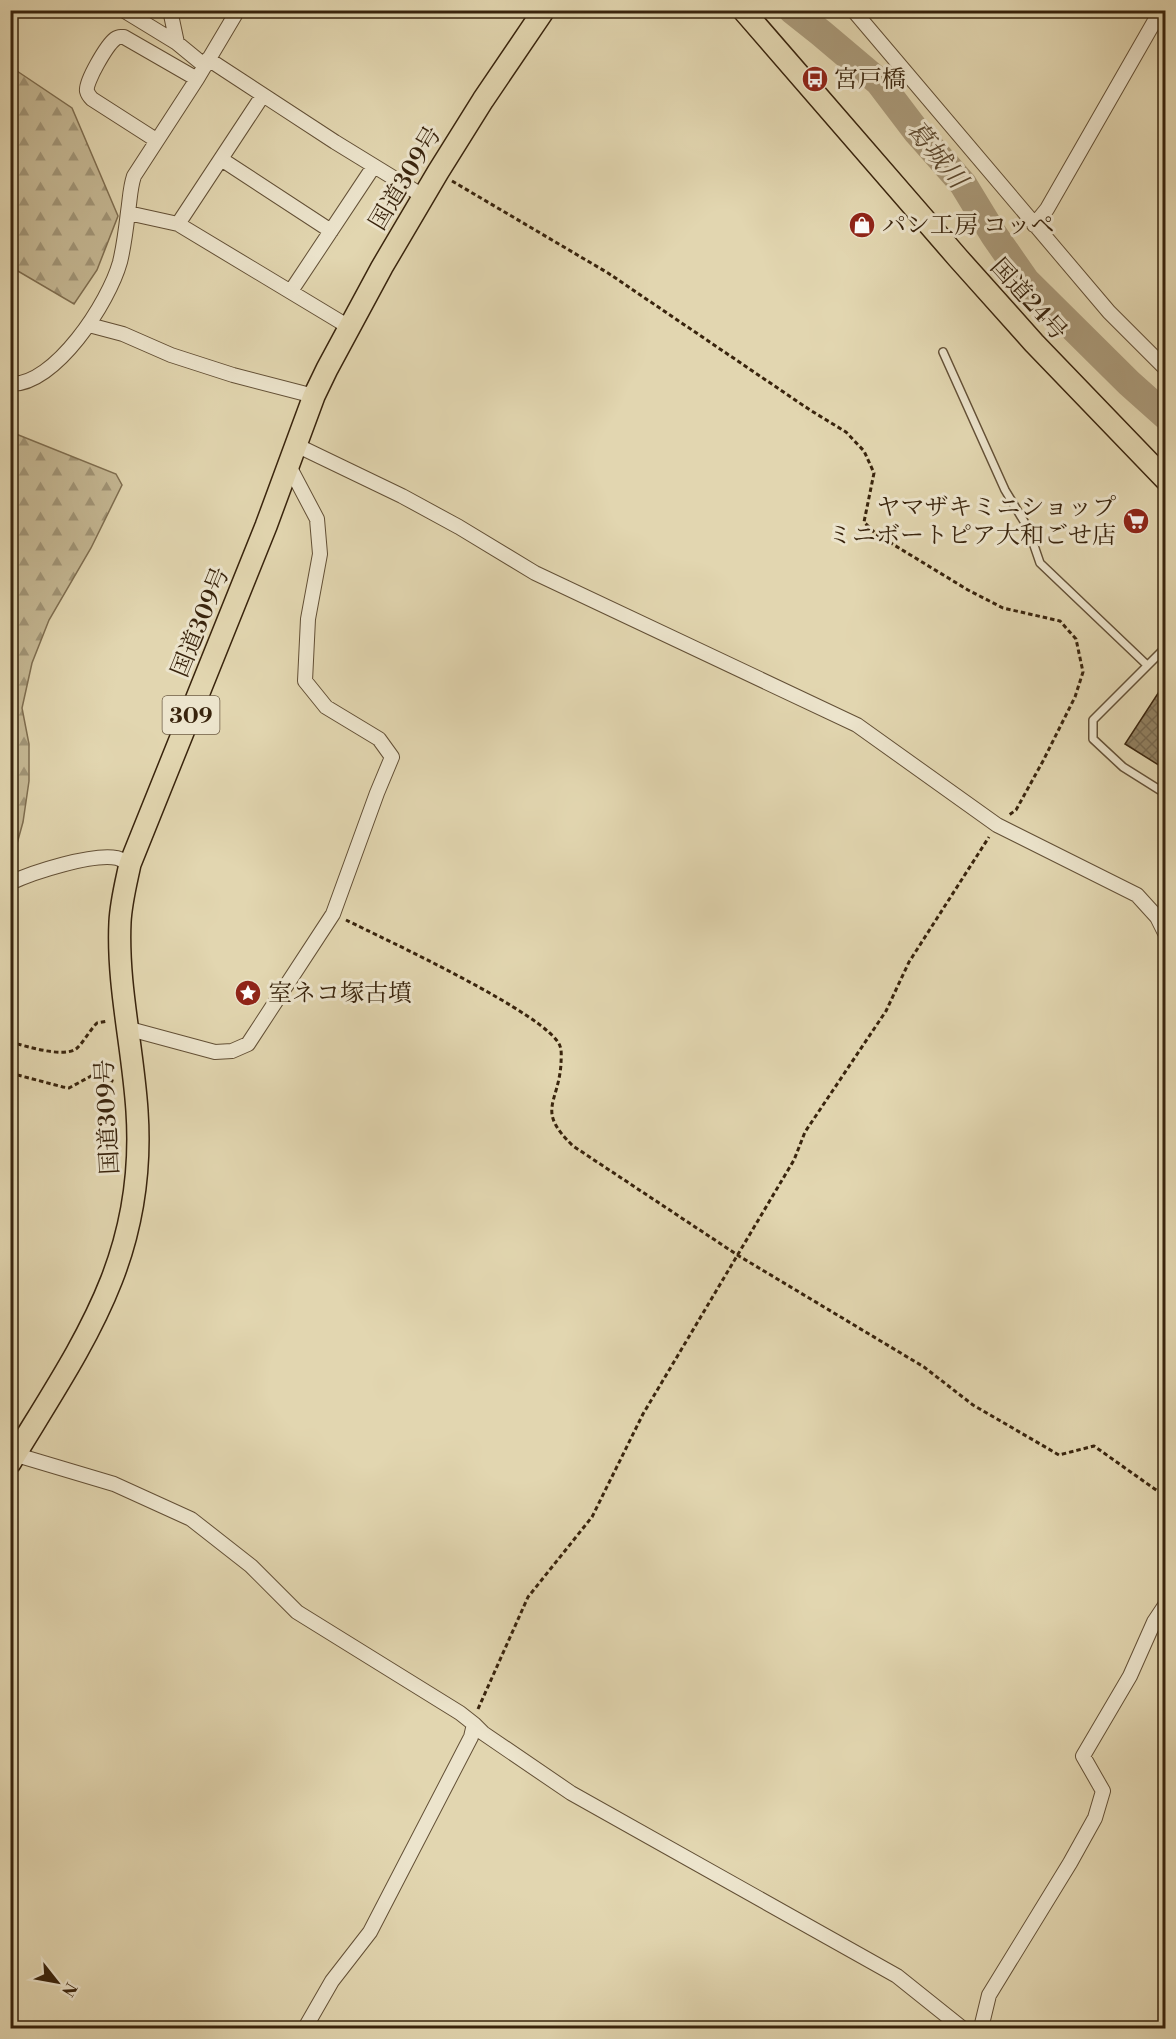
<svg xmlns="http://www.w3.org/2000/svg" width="1176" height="2039" font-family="'Libre Bodoni','Noto Serif JP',serif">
<defs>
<pattern id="forest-firs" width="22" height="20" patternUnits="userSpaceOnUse" patternTransform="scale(1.5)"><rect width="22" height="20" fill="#c5b894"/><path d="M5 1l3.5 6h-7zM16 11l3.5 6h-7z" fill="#a19577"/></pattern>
<pattern id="building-cross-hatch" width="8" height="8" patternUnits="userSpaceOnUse" patternTransform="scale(1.5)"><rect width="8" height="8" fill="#918162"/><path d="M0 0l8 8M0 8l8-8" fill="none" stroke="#77694f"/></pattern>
</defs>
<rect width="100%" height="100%" fill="#e2d6b0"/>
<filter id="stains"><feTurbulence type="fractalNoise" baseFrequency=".00333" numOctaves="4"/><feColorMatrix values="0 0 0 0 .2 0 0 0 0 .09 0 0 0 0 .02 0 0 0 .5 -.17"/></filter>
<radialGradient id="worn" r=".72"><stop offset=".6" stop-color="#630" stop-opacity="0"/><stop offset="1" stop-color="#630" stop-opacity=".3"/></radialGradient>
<path fill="url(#forest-firs)" stroke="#7f6e50" stroke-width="1.5" d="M 11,67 L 72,108 L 118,216 L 97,270 L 74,304 L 11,267 Z
M 11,432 L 116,474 L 122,485 L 91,548 L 49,620 L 32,663 L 22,708 L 29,744 L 29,781 L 23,822 L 15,851 L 11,856 Z"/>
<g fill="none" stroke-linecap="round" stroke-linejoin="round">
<path stroke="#a99979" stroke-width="28" d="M 792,10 L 821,33 L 879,82 L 917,132 L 963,184 L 994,235 L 1026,281 L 1129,383 L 1166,416"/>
</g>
<path fill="url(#building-cross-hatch)" stroke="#39240d" stroke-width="1.5" d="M 1166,681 L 1166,768 L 1165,769 L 1125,744 Z"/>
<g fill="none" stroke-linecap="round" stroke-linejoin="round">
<defs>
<path id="service" d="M 943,352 L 1005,490 L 1028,528 L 1040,563 L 1147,665
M 1166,647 L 1093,720 L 1093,739 L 1123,767 L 1166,794"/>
<path id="minor" d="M 123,10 L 177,43 L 205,66
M 170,10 L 177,43
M 853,10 L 1109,312 L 1166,369
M 208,59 L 335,142 L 423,196
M 156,140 L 92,99 C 89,96 88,95 87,91 C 85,82 107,45 115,39 C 119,36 119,37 124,37 L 197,79
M 221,159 L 331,231
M 128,213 L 178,224 L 349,327
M 178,224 L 263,95
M 1034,225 L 1047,209 L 1161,10
M 291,291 L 374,166
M 89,325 L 123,334 L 171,355 L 233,375 L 314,396
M 10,384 C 55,386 109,302 120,262 C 124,246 126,229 128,212 C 130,199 130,188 134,176 L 197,79 L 238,10
M 296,445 L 402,496 L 459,527 L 535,573 L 857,725 L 997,825 L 1137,895 L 1157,917 L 1166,935
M 10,883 C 33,872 93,853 117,858 C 121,859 126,862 130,864
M 126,1028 L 215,1052 L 232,1051 L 248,1044 L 333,914 L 377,793 L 392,757 L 379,739 L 326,707 L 305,681 L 308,619 L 320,554 L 317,519 L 289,466
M 10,1453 L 114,1484 L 191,1519 L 251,1566 L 297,1612 L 460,1713 L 474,1724 L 483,1733 L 571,1793 L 897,1976 L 962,2028
M 305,2028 L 332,1981 L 370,1932 L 471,1737 L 474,1724
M 981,2028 L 989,1995 L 1070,1863 L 1095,1818 L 1103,1791 L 1083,1756 L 1130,1676 L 1154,1622 L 1166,1604"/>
<path id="trunk" d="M 743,10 L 958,258 L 1034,343 L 1166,480
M 10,1463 C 82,1344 147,1258 137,1111 C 133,1048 117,985 120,922 C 121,902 126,883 130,864 L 266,526 L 314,396 L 327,369 L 382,267 L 438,172 L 483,100 L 544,10"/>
</defs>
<use href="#service" stroke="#635036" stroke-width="10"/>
<use href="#minor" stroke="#635036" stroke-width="16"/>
<use href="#trunk" stroke="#39240d" stroke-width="24"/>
<path stroke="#39240d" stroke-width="3" stroke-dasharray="4.5 3" stroke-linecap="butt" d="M 452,181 L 608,273 L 810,410 L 846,432 L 864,451 L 874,473 L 864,522 L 876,534 L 968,590 L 1003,608 L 1060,621 L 1076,639 L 1083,672 L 1075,697 L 1043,761 L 1016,810 L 1009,815
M 346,920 C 382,938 549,1015 560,1046 C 562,1051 561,1059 561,1064 C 558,1105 536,1110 573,1146 L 739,1256 L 924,1367 L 973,1405 L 1059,1455 L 1094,1446 L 1166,1497
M 10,1042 C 26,1046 62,1058 76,1049 C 84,1042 89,1031 97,1023 L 108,1021
M 10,1073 L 63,1087 L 69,1088 L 93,1075 L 116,1082
M 478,1709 L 528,1597 L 592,1517 L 643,1414 L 794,1160 L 805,1132 L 886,1011 L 909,962 L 989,837"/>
<use href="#service" stroke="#ece4cc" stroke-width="7"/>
<use href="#minor" stroke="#ece4cc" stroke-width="14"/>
<use href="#trunk" stroke="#e2d6b0" stroke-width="21"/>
</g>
<defs>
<symbol id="bus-disc" viewBox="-11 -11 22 22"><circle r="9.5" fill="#8f2418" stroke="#ece4cc"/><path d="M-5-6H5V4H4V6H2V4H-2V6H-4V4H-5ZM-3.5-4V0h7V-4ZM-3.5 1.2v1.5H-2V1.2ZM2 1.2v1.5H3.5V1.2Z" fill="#fff"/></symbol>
<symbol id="shop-disc" viewBox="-11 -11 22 22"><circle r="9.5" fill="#8f2418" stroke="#ece4cc"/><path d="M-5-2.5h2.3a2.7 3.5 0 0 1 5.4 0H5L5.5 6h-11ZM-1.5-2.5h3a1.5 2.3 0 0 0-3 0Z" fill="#fff"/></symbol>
<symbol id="supermarket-disc" viewBox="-11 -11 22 22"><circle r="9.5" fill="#8f2418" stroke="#ece4cc"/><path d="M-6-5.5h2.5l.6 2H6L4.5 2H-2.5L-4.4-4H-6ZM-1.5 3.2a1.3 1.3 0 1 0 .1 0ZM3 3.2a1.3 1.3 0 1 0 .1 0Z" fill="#fff"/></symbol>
<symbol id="sight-disc" viewBox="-11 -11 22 22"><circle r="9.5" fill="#8f2418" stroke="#ece4cc"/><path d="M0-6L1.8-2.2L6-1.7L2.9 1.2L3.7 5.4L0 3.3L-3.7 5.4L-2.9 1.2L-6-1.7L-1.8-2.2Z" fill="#fff"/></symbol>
</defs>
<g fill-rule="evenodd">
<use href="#bus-disc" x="800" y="64" width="30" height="30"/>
<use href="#shop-disc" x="847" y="210" width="30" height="30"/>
<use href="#supermarket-disc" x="1121" y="506" width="30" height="30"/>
<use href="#sight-disc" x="233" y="978" width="30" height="30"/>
</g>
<g text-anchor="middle" stroke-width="6" stroke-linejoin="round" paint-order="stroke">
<rect fill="#ece4cc" stroke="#6f5e46" stroke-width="1.5" x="162.5" y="696" width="57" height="38" rx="4.5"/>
<g font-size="22" font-weight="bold" fill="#39240d">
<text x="191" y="723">309</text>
</g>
<g font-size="24" fill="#39240d" stroke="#ece4cc" text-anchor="start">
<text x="834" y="87">宮戸橋</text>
<text x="882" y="233">パン工房 コッペ</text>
<text x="1116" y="515" text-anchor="end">ヤマザキミニショップ<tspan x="1116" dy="28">ミニボートピア大和ごせ店</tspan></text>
<text x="268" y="1001">室ネコ塚古墳</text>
</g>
<g font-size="24" fill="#39240d" stroke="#ece4cc">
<text transform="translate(405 178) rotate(-59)" y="8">国道309号</text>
<text transform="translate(1029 299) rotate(48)" y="8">国道24号</text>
<text transform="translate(200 622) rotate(-68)" y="8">国道309号</text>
<text transform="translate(107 1117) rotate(-93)" y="8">国道309号</text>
</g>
<g font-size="26" font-style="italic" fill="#5b472d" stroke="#ece4cc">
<text transform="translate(937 154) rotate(51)" y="9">葛城川</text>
</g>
</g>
<rect width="1176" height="2039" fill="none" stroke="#e2d6b0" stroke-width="36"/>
<rect x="12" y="12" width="1152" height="2015" fill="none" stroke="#39240d" stroke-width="3"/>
<rect x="18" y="18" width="1140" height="2003" fill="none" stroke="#39240d" stroke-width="1.5"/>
<g transform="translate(57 1982) rotate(121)" stroke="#ece4cc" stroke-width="4.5" paint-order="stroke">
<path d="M0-4.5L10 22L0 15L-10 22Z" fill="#39240d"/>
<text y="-9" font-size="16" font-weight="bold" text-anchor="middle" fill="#39240d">N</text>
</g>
<rect width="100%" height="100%" filter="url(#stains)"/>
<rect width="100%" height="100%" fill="url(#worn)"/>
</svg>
